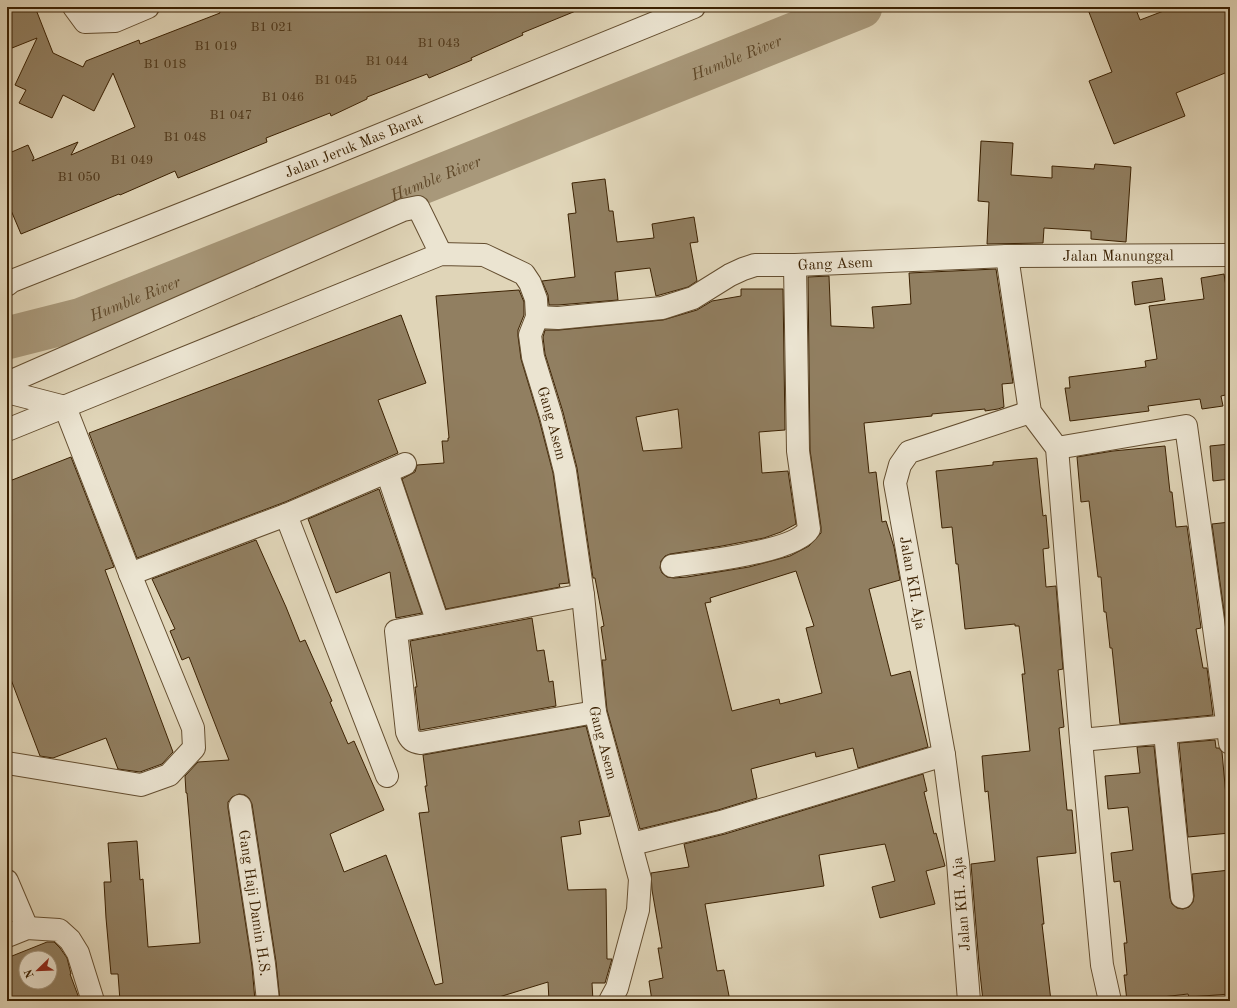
<svg xmlns="http://www.w3.org/2000/svg" width="1237" height="1008" font-family="'Old Standard TT',serif">
<rect width="100%" height="100%" fill="#e0d5b8"/>
<filter id="stains"><feTurbulence type="fractalNoise" baseFrequency=".005" numOctaves="4"/><feColorMatrix values="0 0 0 0 .2 0 0 0 0 .09 0 0 0 0 .02 0 0 0 .5 -.17"/></filter>
<radialGradient id="worn" r=".72"><stop offset=".6" stop-color="#630" stop-opacity="0"/><stop offset="1" stop-color="#630" stop-opacity=".3"/></radialGradient>
<g fill="none" stroke-linecap="round" stroke-linejoin="round">
<path stroke="#a8987a" stroke-width="43" id="s1" d="M 7,338 L 82,319 L 861,7"/>
</g>
<path fill="#917f61" stroke="#3b2102" fill-rule="evenodd" d="M 7,7 L 35,7 L 53,53 L 83,67 L 86,61 L 139,40 L 140,44 L 220,13 L 218,7 L 583,8 L 522,33 L 523,35 L 471,58 L 472,60 L 429,78 L 427,74 L 367,97 L 367,99 L 331,116 L 330,113 L 266,138 L 267,142 L 178,178 L 175,171 L 120,195 L 119,194 L 21,234 L 10,208 L 7,215 L 7,154 L 28,145 L 34,158 L 32,161 L 78,142 L 71,155 L 135,127 L 113,73 L 94,111 L 63,95 L 52,118 L 19,103 L 26,90 L 15,85 L 37,38 L 7,50 Z
M 1087,7 L 1135,7 L 1140,20 L 1174,7 L 1230,7 L 1230,71 L 1176,93 L 1185,116 L 1114,144 L 1089,81 L 1112,72 Z
M 981,141 L 1013,143 L 1011,175 L 1052,178 L 1052,166 L 1094,169 L 1095,164 L 1131,167 L 1126,242 L 1091,239 L 1091,231 L 1044,228 L 1043,243 L 987,244 L 989,202 L 978,201 Z
M 605,179 L 609,211 L 613,211 L 617,242 L 654,238 L 652,224 L 694,217 L 698,242 L 690,243 L 697,281 L 688,287 L 656,296 L 650,268 L 615,272 L 618,300 L 558,305 L 549,305 L 548,295 L 542,281 L 575,277 L 568,214 L 576,213 L 572,183 Z
M 996,269 L 1013,383 L 1002,384 L 1004,407 L 998,409 L 985,411 L 985,409 L 932,414 L 932,416 L 864,423 L 869,473 L 876,472 L 882,522 L 886,521 L 894,547 L 900,580 L 869,589 L 891,676 L 910,671 L 928,747 L 858,768 L 853,748 L 816,757 L 815,752 L 751,769 L 757,798 L 718,810 L 640,829 L 607,710 L 602,660 L 606,660 L 601,627 L 604,626 L 595,578 L 593,578 L 577,468 L 563,412 L 545,354 L 543,337 L 545,330 L 559,330 L 663,320 L 697,310 L 712,301 L 741,296 L 741,289 L 783,289 L 785,430 L 759,432 L 762,473 L 788,471 L 796,524 L 781,532 L 764,538 L 722,546 L 670,554 L 665,556 L 661,561 L 660,568 L 662,573 L 667,577 L 674,578 L 687,577 L 749,567 L 790,556 L 809,546 L 821,533 L 821,527 L 810,450 L 808,277 L 829,276 L 831,326 L 874,328 L 872,307 L 911,304 L 909,273 ZM 678,409 L 682,448 L 643,451 L 636,417 ZM 796,571 L 814,626 L 806,628 L 822,693 L 780,704 L 779,699 L 732,711 L 705,603 L 711,602 L 710,598 Z
M 1224,274 L 1228,299 L 1230,298 L 1230,394 L 1221,396 L 1223,406 L 1202,409 L 1200,399 L 1148,406 L 1149,411 L 1070,421 L 1065,388 L 1070,388 L 1069,377 L 1146,367 L 1145,361 L 1157,359 L 1149,306 L 1204,299 L 1201,278 Z
M 1162,278 L 1165,300 L 1135,305 L 1132,282 Z
M 519,290 L 524,302 L 524,315 L 518,330 L 518,336 L 521,359 L 539,419 L 553,473 L 569,583 L 559,584 L 560,587 L 446,609 L 402,479 L 415,472 L 417,465 L 444,463 L 442,441 L 448,441 L 448,438 L 449,438 L 436,296 Z
M 401,315 L 426,383 L 378,400 L 398,453 L 285,502 L 137,558 L 89,433 Z
M 1230,444 L 1230,479 L 1213,481 L 1210,446 Z
M 1165,446 L 1170,492 L 1172,492 L 1176,527 L 1187,526 L 1201,628 L 1196,629 L 1203,668 L 1207,668 L 1213,715 L 1120,724 L 1112,648 L 1110,648 L 1106,612 L 1104,612 L 1101,577 L 1098,577 L 1089,501 L 1081,502 L 1077,457 L 1113,451 Z
M 71,457 L 114,567 L 105,570 L 173,752 L 162,764 L 140,772 L 118,769 L 106,738 L 53,758 L 40,756 L 7,669 L 7,482 Z
M 1037,458 L 1043,516 L 1046,515 L 1049,548 L 1043,549 L 1046,587 L 1056,586 L 1063,669 L 1058,670 L 1064,727 L 1059,728 L 1067,810 L 1072,810 L 1076,853 L 1037,857 L 1044,924 L 1042,924 L 1051,1001 L 983,1001 L 979,964 L 971,864 L 995,861 L 988,791 L 985,792 L 982,756 L 1030,751 L 1022,674 L 1025,674 L 1019,626 L 1015,626 L 1015,624 L 965,629 L 958,564 L 956,564 L 952,527 L 942,528 L 936,471 L 993,465 L 993,462 Z
M 379,489 L 422,613 L 396,618 L 390,572 L 336,593 L 308,519 Z
M 1230,522 L 1230,626 L 1226,626 L 1212,524 Z
M 256,540 L 286,607 L 300,642 L 305,640 L 332,701 L 330,702 L 348,744 L 354,741 L 384,810 L 330,834 L 344,872 L 386,855 L 435,985 L 443,983 L 419,813 L 429,812 L 425,786 L 427,786 L 423,755 L 586,726 L 610,816 L 579,821 L 581,834 L 561,837 L 568,890 L 606,889 L 607,959 L 612,959 L 605,983 L 592,983 L 593,1001 L 549,1001 L 548,982 L 486,1001 L 280,1001 L 276,962 L 252,804 L 249,798 L 245,795 L 239,794 L 232,797 L 228,802 L 228,808 L 252,966 L 255,1001 L 120,1001 L 118,974 L 111,974 L 106,918 L 104,882 L 111,882 L 108,843 L 137,841 L 140,880 L 143,879 L 148,947 L 200,943 L 187,793 L 186,793 L 185,776 L 198,762 L 229,760 L 189,657 L 182,660 L 170,631 L 175,629 L 152,579 Z
M 532,618 L 537,651 L 544,650 L 549,682 L 553,681 L 556,706 L 420,730 L 415,687 L 417,687 L 410,641 Z
M 1215,740 L 1216,748 L 1219,748 L 1222,752 L 1226,796 L 1230,795 L 1230,833 L 1188,837 L 1179,743 Z
M 1154,746 L 1170,898 L 1172,904 L 1177,908 L 1183,909 L 1189,907 L 1193,902 L 1194,896 L 1192,874 L 1230,870 L 1230,994 L 1189,997 L 1188,994 L 1127,1001 L 1124,975 L 1127,975 L 1124,943 L 1127,943 L 1120,881 L 1114,882 L 1111,853 L 1133,850 L 1128,807 L 1108,809 L 1105,776 L 1140,773 L 1137,747 Z
M 923,774 L 927,791 L 924,792 L 934,834 L 936,833 L 945,866 L 926,871 L 935,904 L 880,918 L 872,887 L 895,881 L 885,844 L 819,855 L 824,886 L 705,904 L 717,971 L 724,970 L 730,1001 L 652,1001 L 649,981 L 663,978 L 658,948 L 662,948 L 652,890 L 651,873 L 689,867 L 684,844 L 725,834 Z
M 47,942 L 54,942 L 60,948 L 67,958 L 71,974 L 70,974 L 80,1001 L 7,1001 L 7,958 ZM 26,958 L 50,958 L 50,982 L 26,982 Z"/>
<g fill="none" stroke-linecap="round" stroke-linejoin="round">
<defs>
<g id="minor">
<path d="M 74,7 L 85,22 L 115,21 L 148,7"/>
<path d="M 1007,256 L 1030,412 L 1057,448 L 1081,740 L 1230,726"/>
<path id="s2" d="M 7,285 L 12,281 L 328,156 L 694,7"/>
<path id="s3" d="M 537,317 L 558,318 L 662,308 L 693,298 L 730,275 L 743,269 L 755,265 L 795,265 L 1007,256 L 1230,255"/>
<path d="M 7,383 L 403,210 L 418,207 L 441,254"/>
<path d="M 7,392 L 65,407 L 130,574 L 193,728 L 194,748 L 169,775 L 141,785 L 7,763"/>
<path id="s4" d="M 7,430 L 441,254 L 484,255 L 524,274 L 530,283 L 536,299 L 537,317 L 530,335 L 533,357 L 551,416 L 565,471 L 583,595 L 595,712 L 640,879 L 638,910 L 617,988 L 610,1001"/>
<path d="M 1057,448 L 1186,426 L 1230,743"/>
<path d="M 387,472 L 438,623"/>
<path d="M 286,515 L 387,776"/>
<path d="M 672,566 C 700,562 796,552 809,529 L 798,451 L 795,265"/>
<path d="M 130,574 L 286,515 L 405,464"/>
<path d="M 583,595 L 396,631 L 407,732 C 410,740 413,742 421,743 L 595,712"/>
<path d="M 1165,733 L 1182,897"/>
<path d="M 1081,740 L 1102,965 L 1110,1001"/>
<path id="s5" d="M 240,806 L 264,964 L 268,1001"/>
<path d="M 632,844 L 721,822 L 944,755"/>
<path d="M 7,881 L 27,928"/>
<path d="M 7,936 L 27,928 L 59,930 L 70,940 L 78,953 L 93,1001"/>
<path d="M 969,1001 L 958,862 L 944,755 L 895,483 L 900,465 L 909,452 L 1030,412"/>
</g>
</defs>
<use href="#minor" stroke="#644e30" stroke-width="24"/>
<use href="#minor" stroke="#ebe4d1" stroke-width="22"/>
</g>
<g text-anchor="middle" stroke-width="3" stroke-linejoin="round" paint-order="stroke">
<g font-size="13" fill="#50381a">
<text x="272" y="31">B1 021</text>
<text x="439" y="47">B1 043</text>
<text x="216" y="50">B1 019</text>
<text x="387" y="65">B1 044</text>
<text x="165" y="68">B1 018</text>
<text x="336" y="84">B1 045</text>
<text x="283" y="101">B1 046</text>
<text x="231" y="119">B1 047</text>
<text x="185" y="141">B1 048</text>
<text x="132" y="164">B1 049</text>
<text x="79" y="181">B1 050</text>
</g>
<g font-size="15" fill="#3b2102" stroke="#ebe4d1">
<text dy="5" stroke="none"><textPath href="#s2" startOffset="374">Jalan Jeruk Mas Barat</textPath></text>
<text dy="5" stroke="none"><textPath href="#s3" startOffset="592">Jalan Manunggal</textPath></text>
<text dy="5" stroke="none"><textPath href="#s3" startOffset="309">Gang Asem</textPath></text>
<text dy="5" stroke="none"><textPath href="#s4" startOffset="712">Gang Asem</textPath></text>
<text transform="translate(913 583) rotate(80)" y="5">Jalan KH. Aja</text>
<text dy="5" stroke="none"><textPath href="#s4" startOffset="1036">Gang Asem</textPath></text>
<text dy="5" stroke="none"><textPath href="#s5" startOffset="98">Gang Haji Damin H.S.</textPath></text>
<text transform="translate(961 904) rotate(-95)" y="5">Jalan KH. Aja</text>
</g>
<g font-size="16" font-style="italic" fill="#5c4526" stroke="#ebe4d1">
<text dy="6" stroke="none"><textPath href="#s1" startOffset="782">Humble River</textPath></text>
<text dy="6" stroke="none"><textPath href="#s1" startOffset="458">Humble River</textPath></text>
<text dy="6" stroke="none"><textPath href="#s1" startOffset="134">Humble River</textPath></text>
</g>
</g>
<rect width="1237" height="1008" fill="none" stroke="#e0d5b8" stroke-width="24"/>
<rect x="8" y="8" width="1221" height="992" fill="none" stroke="#3b2102" stroke-width="2"/>
<rect x="12" y="12" width="1213" height="984" fill="none" stroke="#3b2102"/>
<g transform="translate(38 970) rotate(247)"><circle r="19" fill="#ebe4d1" stroke="#a5967e"/>
<path d="M0-3L7 15L0 10L-7 15Z" fill="#8f2418"/>
<text y="-6" font-size="11" font-weight="bold" text-anchor="middle" fill="#3b2102">N</text>
</g>
<rect width="100%" height="100%" filter="url(#stains)"/>
<rect width="100%" height="100%" fill="url(#worn)"/>
</svg>
